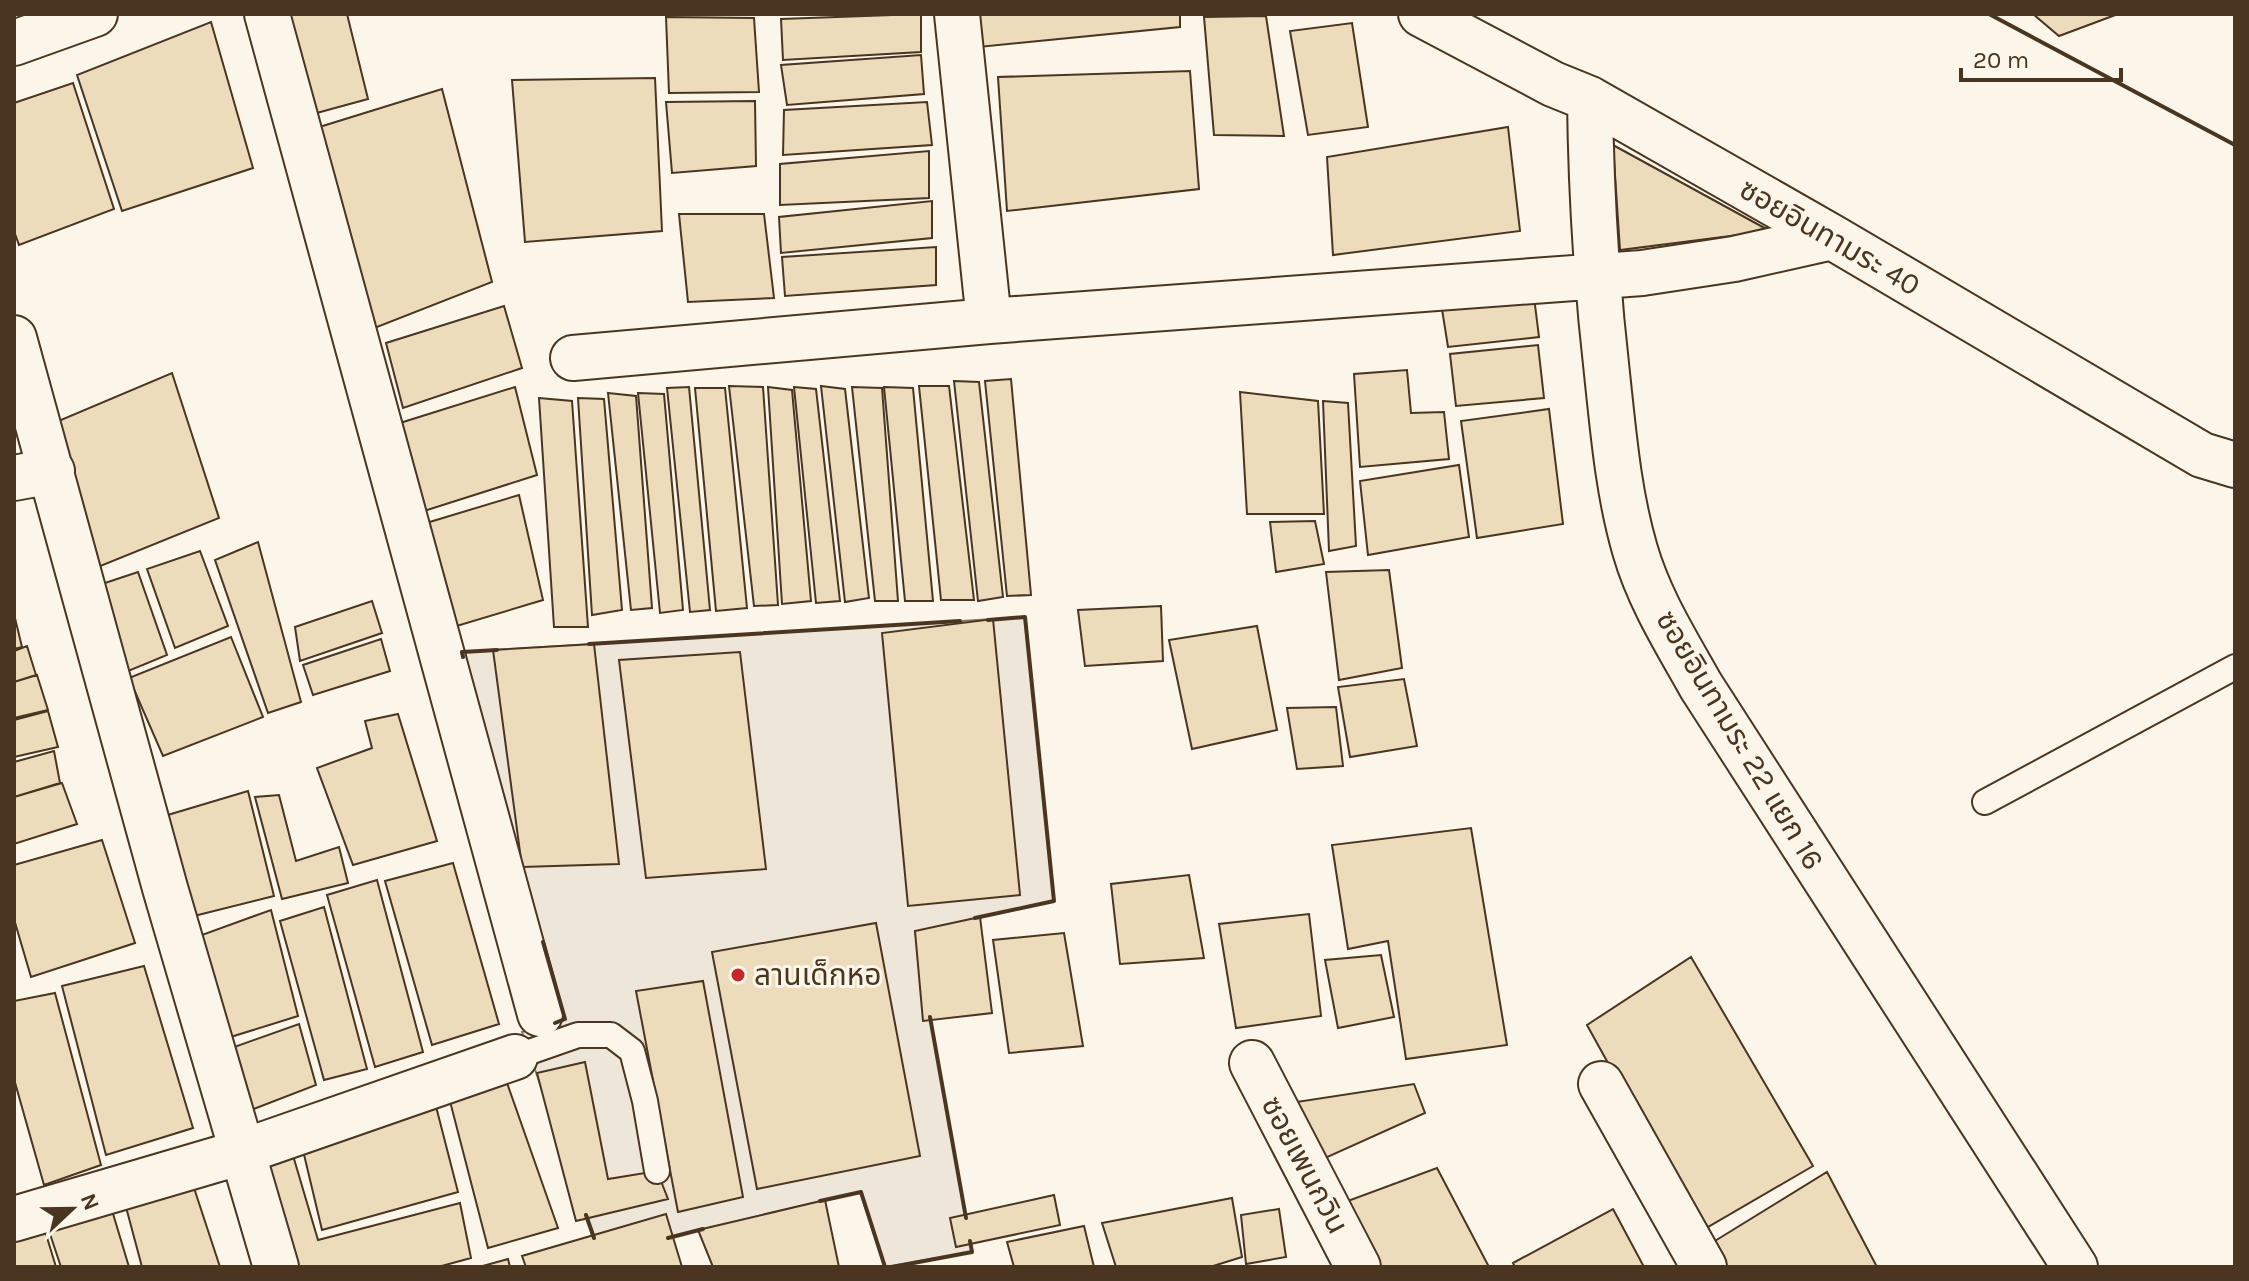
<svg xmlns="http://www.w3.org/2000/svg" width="2249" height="1281" font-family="Karla,'Noto Sans Thai',sans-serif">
<rect width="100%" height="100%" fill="#fbf6e9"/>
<path fill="#ede6d9" stroke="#887966" stroke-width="2" d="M 1025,617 L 1054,901 L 915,932 L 972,1252 L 885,1267 L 860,1192 L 599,1254 L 522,1032 L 565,1019 L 462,652 Z"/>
<path fill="#ecdcbc" stroke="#4a3520" stroke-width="2" d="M 286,14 L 347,14 L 368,99 L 313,114 Z
M 921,14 L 921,52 L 783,60 L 781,19 Z
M 978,14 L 1180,14 L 1180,27 L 979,47 Z
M 2033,14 L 2118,14 L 2059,36 Z
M 1266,16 L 1284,136 L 1214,135 L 1204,17 Z
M 666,17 L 754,18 L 759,92 L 669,93 Z
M 211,22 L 253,168 L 122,211 L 77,75 Z
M 1352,23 L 1368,127 L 1308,135 L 1290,31 Z
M 921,55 L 924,94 L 787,105 L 781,65 Z
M 1190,71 L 1199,189 L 1007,211 L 998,77 Z
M 655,78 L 662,231 L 525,242 L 512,80 Z
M 73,83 L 114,209 L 19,245 L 14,231 L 14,103 Z
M 442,89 L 492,282 L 372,329 L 313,129 Z
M 755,101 L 756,166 L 672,173 L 666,102 Z
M 927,102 L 932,145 L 783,155 L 784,110 Z
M 1508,127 L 1520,231 L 1333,255 L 1327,157 Z
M 1613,145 L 1770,231 L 1620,250 Z
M 929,151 L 929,198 L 780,205 L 780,164 Z
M 932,201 L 932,238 L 781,253 L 779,217 Z
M 679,214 L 764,214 L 774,298 L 688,302 Z
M 936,247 L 936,285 L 785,296 L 782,257 Z
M 1534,297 L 1539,337 L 1448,347 L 1441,303 Z
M 504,306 L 522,368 L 403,408 L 386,343 Z
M 1538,345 L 1544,398 L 1456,406 L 1450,354 Z
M 1407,370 L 1411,413 L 1444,412 L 1449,459 L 1360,467 L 1354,374 Z
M 172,373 L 219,518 L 98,567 L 49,425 Z
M 1011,379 L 1031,595 L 1007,596 L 985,381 Z
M 954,381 L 979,382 L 1003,597 L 978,601 Z
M 729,386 L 763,387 L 778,605 L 754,606 Z
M 821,386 L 845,389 L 869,598 L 845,602 Z
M 919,386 L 949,386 L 974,600 L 941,600 Z
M 515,387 L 537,475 L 424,511 L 400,423 Z
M 689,387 L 710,610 L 690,612 L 667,388 Z
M 768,387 L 792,390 L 811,601 L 782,604 Z
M 794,387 L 816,389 L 840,601 L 816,603 Z
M 852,387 L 882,388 L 898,601 L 875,601 Z
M 884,387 L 913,388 L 933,601 L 905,601 Z
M 695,388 L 725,388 L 747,608 L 716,611 Z
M 1240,392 L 1318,401 L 1324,514 L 1247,514 Z
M 608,393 L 636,396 L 652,608 L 631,610 Z
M 638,393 L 664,394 L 683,610 L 660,613 Z
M 539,398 L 572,401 L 588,627 L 554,627 Z
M 578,398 L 604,399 L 622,610 L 592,615 Z
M 1323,401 L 1348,403 L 1356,546 L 1329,551 Z
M 1549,409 L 1563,524 L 1477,538 L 1461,421 Z
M 1459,465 L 1469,537 L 1368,555 L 1360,481 Z
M 519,495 L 543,600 L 450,628 L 423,524 Z
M 1315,521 L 1324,564 L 1276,572 L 1270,522 Z
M 258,542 L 301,702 L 268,713 L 215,560 Z
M 200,551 L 228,626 L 175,648 L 147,569 Z
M 1389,570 L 1402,668 L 1339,680 L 1326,572 Z
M 138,572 L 167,655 L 109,679 L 84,590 Z
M 372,601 L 382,633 L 300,661 L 295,627 Z
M 1161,606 L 1163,661 L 1085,666 L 1078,610 Z
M 14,614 L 22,647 L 14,649 Z
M 993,619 L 1020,895 L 908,906 L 882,633 Z
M 1257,626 L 1277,730 L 1192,749 L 1169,640 Z
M 231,637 L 263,717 L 163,756 L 129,678 Z
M 381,639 L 390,671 L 313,695 L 303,665 Z
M 594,644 L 619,864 L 522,867 L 493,650 Z
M 27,646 L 36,675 L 14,682 L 14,651 Z
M 740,652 L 766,869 L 646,878 L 619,660 Z
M 37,675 L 48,710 L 14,718 L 14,682 Z
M 1404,679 L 1417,746 L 1350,757 L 1338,687 Z
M 1336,707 L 1343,766 L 1297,769 L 1287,708 Z
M 48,711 L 58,747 L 14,757 L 14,720 Z
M 398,714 L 437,841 L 353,865 L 317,768 L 372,748 L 365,721 Z
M 54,751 L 60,783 L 14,797 L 14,762 Z
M 62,783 L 77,824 L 14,844 L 14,797 Z
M 248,791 L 274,896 L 186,918 L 161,817 Z
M 279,795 L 296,861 L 339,847 L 348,883 L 282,899 L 255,797 Z
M 1471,828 L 1507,1045 L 1406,1059 L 1388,941 L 1348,949 L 1332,845 Z
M 102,840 L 135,943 L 31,977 L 14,919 L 14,865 Z
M 453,863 L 499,1024 L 432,1045 L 385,881 Z
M 1189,875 L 1204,958 L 1120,964 L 1111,884 Z
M 377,880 L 423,1052 L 375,1067 L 327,895 Z
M 324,907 L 367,1069 L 324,1080 L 280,921 Z
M 271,910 L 298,1016 L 221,1040 L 188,940 Z
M 1309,914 L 1321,1016 L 1236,1028 L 1219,924 Z
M 980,917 L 992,1013 L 923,1021 L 915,931 Z
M 876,923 L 920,1156 L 757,1189 L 712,952 Z
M 1064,933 L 1083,1046 L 1009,1053 L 993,940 Z
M 1381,955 L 1394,1017 L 1338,1028 L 1325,960 Z
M 1691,957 L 1813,1166 L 1701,1231 L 1587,1025 Z
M 144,966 L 193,1128 L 106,1155 L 62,986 Z
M 703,981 L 743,1197 L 678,1212 L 636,991 Z
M 55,993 L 101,1165 L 44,1185 L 14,1079 L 14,1001 Z
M 299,1024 L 316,1085 L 246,1112 L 223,1051 Z
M 585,1062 L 608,1179 L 657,1171 L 668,1199 L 576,1221 L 537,1073 Z
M 500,1063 L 558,1228 L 488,1248 L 445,1082 Z
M 1414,1084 L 1425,1113 L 1312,1164 L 1290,1103 Z
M 431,1087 L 458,1192 L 322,1230 L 296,1121 Z
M 284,1125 L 318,1240 L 460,1203 L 471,1258 L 438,1267 L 277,1267 L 238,1137 Z
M 1437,1168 L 1489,1267 L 1379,1267 L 1345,1202 Z
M 1827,1172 L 1877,1267 L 1723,1267 L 1710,1244 Z
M 194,1188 L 220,1267 L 142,1267 L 126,1207 Z
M 1054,1195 L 1060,1225 L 956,1247 L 950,1218 Z
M 108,1197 L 129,1267 L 61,1267 L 44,1216 Z
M 1232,1198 L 1242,1257 L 1210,1267 L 1116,1267 L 1102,1223 Z
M 825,1200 L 839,1267 L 713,1267 L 698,1230 Z
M 1279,1209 L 1286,1257 L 1246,1264 L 1241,1215 Z
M 1613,1209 L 1644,1267 L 1515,1267 L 1513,1263 Z
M 666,1214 L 682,1267 L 526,1267 L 522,1256 Z
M 42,1221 L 56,1267 L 14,1267 L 14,1229 Z
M 1084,1226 L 1094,1267 L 1014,1267 L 1007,1242 Z
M 508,1259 L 510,1267 L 479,1267 Z"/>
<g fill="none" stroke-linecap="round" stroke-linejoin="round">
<defs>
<path id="service" d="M 1985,802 L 2235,667
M 515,1057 L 578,1035 L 611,1035 L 632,1051 L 645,1101 L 657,1171"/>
<path id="minor" d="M 267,14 L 540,1014
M 957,14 L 989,321
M 1421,14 L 1553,84 L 1590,99 L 1832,237 L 2202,455 L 2235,465
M 14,43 L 95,14
M 1590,99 C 1591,194 1597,288 1608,383 C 1614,439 1619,495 1635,550 C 1649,599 1677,643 1701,686 L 2075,1267
M 14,338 L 165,888 L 276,1267
M 573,358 L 989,321 L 1642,273 L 1734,259 L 1832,237
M 14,478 L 52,471
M 1252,1063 L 1358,1267
M 1601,1084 L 1704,1267
M 14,1219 L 242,1152 L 515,1057"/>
</defs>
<use href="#service" stroke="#4a3520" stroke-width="28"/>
<use href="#minor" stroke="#4a3520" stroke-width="48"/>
<use href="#service" stroke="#fbf6e9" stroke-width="24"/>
<use href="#minor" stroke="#fbf6e9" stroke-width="44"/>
<path stroke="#4a3520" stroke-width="4" d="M 1989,14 L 2235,145
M 589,644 L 960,621
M 463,657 L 462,652 L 497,650
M 975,918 L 1054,901 L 1025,617 L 988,620
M 543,942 L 565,1019 L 555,1023
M 930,1017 L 966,1218
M 820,1201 L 861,1192 L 885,1267
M 586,1215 L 594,1238
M 668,1238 L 703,1229
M 892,1267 L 972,1252 L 970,1241"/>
</g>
<circle fill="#c62828" stroke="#fbf6e9" stroke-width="3" cx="738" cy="975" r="8"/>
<g text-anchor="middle" stroke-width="6" stroke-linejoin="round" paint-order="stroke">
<g font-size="30" fill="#4a3520" stroke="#fbf6e9">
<text transform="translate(1830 237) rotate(30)" y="10">ซอยอินทามระ 40</text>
<text transform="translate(1740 740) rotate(59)" y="10">ซอยอินทามระ 22 แยก 16</text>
<text transform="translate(1305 1165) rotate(62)" y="10">ซอยเพนกวิน</text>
</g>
<g font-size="30" fill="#4a3520" stroke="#fbf6e9" text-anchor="start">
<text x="754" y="985">ลานเด็กหอ</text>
</g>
</g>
<rect width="2249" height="1281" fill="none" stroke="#4a3520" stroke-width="32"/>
<g transform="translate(72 1209) rotate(68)" stroke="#fbf6e9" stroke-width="6" paint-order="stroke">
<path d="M0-6L14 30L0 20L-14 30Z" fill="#4a3520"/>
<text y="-12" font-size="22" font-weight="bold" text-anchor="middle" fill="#4a3520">N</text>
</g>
<path d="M1961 68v12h160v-12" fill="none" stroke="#4a3520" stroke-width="4"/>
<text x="1973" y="68" font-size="24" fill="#4a3520" stroke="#fbf6e9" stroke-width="6" paint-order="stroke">20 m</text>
</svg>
